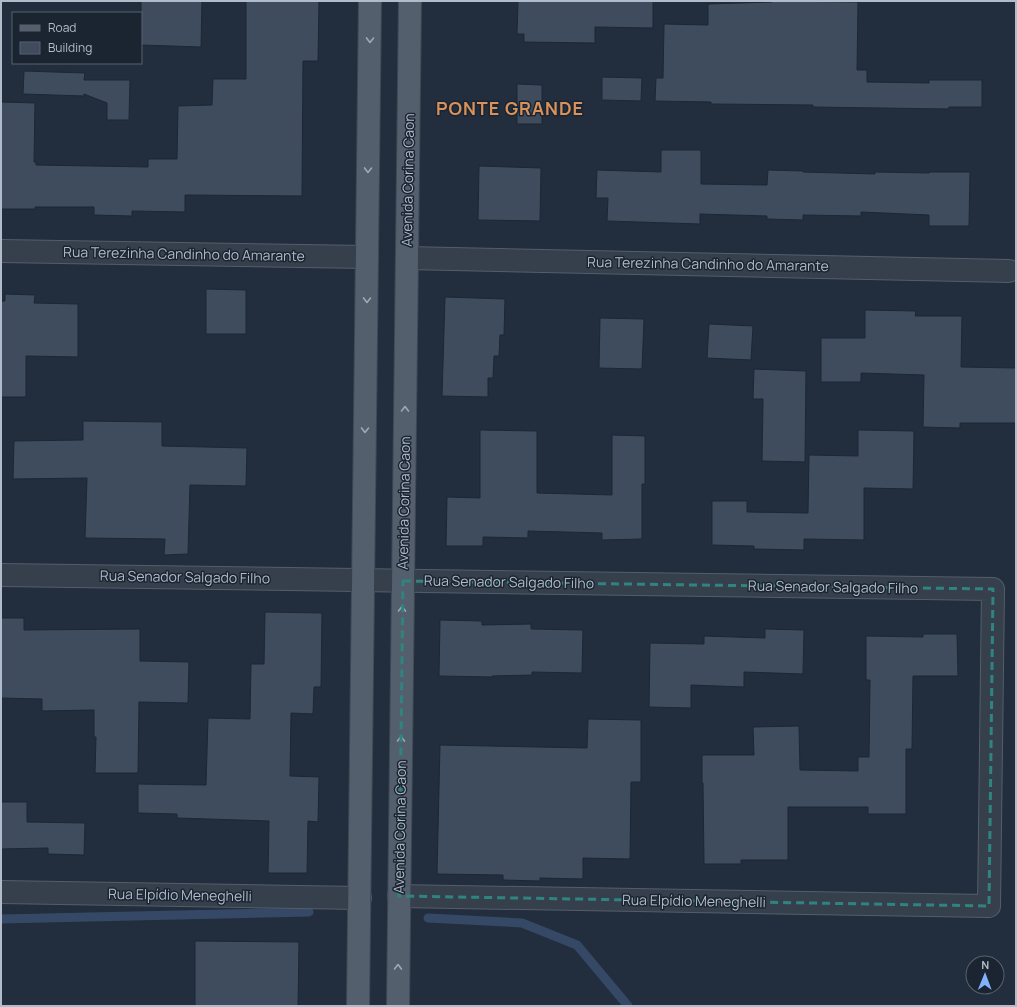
<svg xmlns="http://www.w3.org/2000/svg" width="1017" height="1007" font-family="Manrope,sans-serif">
<rect width="100%" height="100%" fill="#222e3d"/>
<g fill="none" stroke-linecap="round" stroke-linejoin="round">
<path stroke="#354966" stroke-width="9" d="M 428,918 L 522,923 L 577,945 L 628,1006
M 1,919 L 309,912"/>
</g>
<path fill="#3e4c5d" stroke="#1d2734" d="M 141,1 L 202,1 L 201,47 L 141,45 Z
M 246,1 L 319,1 L 318,61 L 303,61 L 302,196 L 185,195 L 185,212 L 132,211 L 132,216 L 94,215 L 94,207 L 35,207 L 35,209 L 1,209 L 1,102 L 35,103 L 34,162 L 36,162 L 36,165 L 148,167 L 148,159 L 177,159 L 178,106 L 212,105 L 213,79 L 246,79 Z
M 518,1 L 653,1 L 653,28 L 595,27 L 595,43 L 524,42 L 524,34 L 517,34 Z
M 772,1 L 858,2 L 857,70 L 867,70 L 867,82 L 929,83 L 929,80 L 982,80 L 982,107 L 949,107 L 948,109 L 813,107 L 813,105 L 711,104 L 711,102 L 655,101 L 656,78 L 663,78 L 664,24 L 708,25 L 708,4 L 772,2 Z
M 24,71 L 85,73 L 84,80 L 130,80 L 129,120 L 107,120 L 107,103 L 84,94 L 84,96 L 23,94 Z
M 602,77 L 642,78 L 641,101 L 602,100 Z
M 517,84 L 542,85 L 542,124 L 517,124 Z
M 661,150 L 701,150 L 701,184 L 767,185 L 768,170 L 803,171 L 803,172 L 875,174 L 875,172 L 929,173 L 929,172 L 970,172 L 969,226 L 929,226 L 929,215 L 861,212 L 861,216 L 803,215 L 803,220 L 767,219 L 767,216 L 700,214 L 700,224 L 607,221 L 608,198 L 596,198 L 597,170 L 661,172 Z
M 479,166 L 541,168 L 540,221 L 478,220 Z
M 206,289 L 246,290 L 246,334 L 206,334 Z
M 5,294 L 35,295 L 34,303 L 78,304 L 78,357 L 26,356 L 26,397 L 1,397 L 1,301 L 5,301 Z
M 445,297 L 505,299 L 504,335 L 500,335 L 499,356 L 494,356 L 493,378 L 488,378 L 488,397 L 442,396 Z
M 865,310 L 916,311 L 915,316 L 962,316 L 961,367 L 1016,368 L 1016,423 L 960,423 L 960,428 L 923,427 L 924,375 L 861,373 L 861,382 L 821,382 L 821,338 L 865,338 Z
M 600,318 L 644,319 L 642,369 L 599,368 Z
M 709,324 L 753,326 L 751,360 L 707,358 Z
M 754,369 L 806,371 L 805,462 L 762,461 L 763,399 L 753,399 Z
M 83,421 L 162,422 L 162,446 L 247,448 L 246,486 L 190,485 L 188,554 L 164,555 L 165,539 L 85,538 L 87,478 L 13,479 L 14,441 L 83,440 Z
M 480,430 L 537,431 L 537,493 L 612,495 L 612,435 L 645,436 L 645,484 L 642,484 L 642,539 L 602,540 L 602,533 L 528,531 L 528,538 L 483,537 L 483,546 L 446,546 L 447,497 L 480,498 Z
M 858,430 L 914,431 L 913,489 L 864,488 L 864,540 L 804,539 L 804,550 L 754,549 L 754,546 L 712,545 L 712,501 L 747,501 L 747,512 L 808,513 L 809,455 L 858,456 Z
M 265,612 L 322,613 L 321,687 L 314,687 L 313,714 L 291,713 L 290,776 L 319,777 L 318,822 L 308,821 L 307,873 L 268,873 L 269,821 L 177,818 L 177,814 L 138,813 L 138,784 L 206,785 L 208,718 L 250,719 L 251,664 L 264,664 Z
M 1,618 L 24,618 L 24,630 L 140,629 L 140,661 L 189,662 L 188,703 L 139,702 L 138,773 L 95,773 L 96,737 L 94,737 L 94,710 L 42,711 L 42,699 L 1,698 Z
M 440,620 L 482,621 L 482,625 L 531,624 L 531,629 L 583,630 L 582,673 L 532,672 L 532,675 L 492,676 L 492,677 L 439,676 Z
M 765,629 L 804,630 L 803,674 L 744,672 L 744,687 L 691,685 L 691,708 L 649,707 L 650,643 L 704,644 L 704,636 L 765,638 Z
M 923,634 L 957,634 L 958,676 L 913,676 L 912,749 L 906,749 L 906,814 L 868,814 L 868,807 L 788,807 L 788,860 L 741,860 L 741,864 L 704,864 L 703,783 L 702,783 L 702,755 L 754,755 L 753,727 L 799,726 L 800,770 L 858,771 L 858,757 L 869,757 L 870,680 L 866,680 L 866,636 L 923,637 Z
M 588,719 L 641,720 L 641,782 L 631,782 L 630,859 L 583,858 L 583,879 L 540,878 L 540,881 L 503,880 L 503,875 L 437,874 L 440,745 L 587,748 Z
M 1,802 L 27,802 L 27,822 L 85,823 L 84,855 L 48,854 L 48,848 L 1,849 Z
M 195,941 L 299,942 L 298,1006 L 195,1006 Z"/>
<g fill="none" stroke-linecap="round" stroke-linejoin="round">
<defs>
<path id="minor" d="M 1,251 L 367,257
M 407,258 L 1009,271
M 1,575 L 993,589 L 989,906 L 399,896
M 1,892 L 360,898"/>
<path id="major" d="M 358,1006 L 370,1
M 398,1006 L 410,1"/>
</defs>
<use href="#minor" stroke="#545e6b" stroke-width="24"/>
<use href="#major" stroke="#3f4956" stroke-width="24"/>
<use href="#minor" stroke="#36404d" stroke-width="22"/>
<use href="#major" stroke="#545f6d" stroke-width="22"/>
</g>
<defs><path id="oneway-chevron" d="M-2-3.5L2.5 0L-2 3.5" fill="none" stroke-width="1.6" stroke-linecap="round" stroke-linejoin="round"/></defs>
<g stroke="#9ea9b7">
<use href="#oneway-chevron" transform="translate(370 40) rotate(91)"/>
<use href="#oneway-chevron" transform="translate(368 170) rotate(91)"/>
<use href="#oneway-chevron" transform="translate(367 300) rotate(91)"/>
<use href="#oneway-chevron" transform="translate(405 409) rotate(-89)"/>
<use href="#oneway-chevron" transform="translate(365 430) rotate(91)"/>
<use href="#oneway-chevron" transform="translate(402 609) rotate(-89)"/>
<use href="#oneway-chevron" transform="translate(401 739) rotate(-89)"/>
<use href="#oneway-chevron" transform="translate(398 967) rotate(-89)"/>
</g>
<path fill="none" stroke="#2f8480" stroke-width="3" stroke-dasharray="8 5" stroke-linejoin="round" d="M 403,581 L 993,589 L 989,906 L 399,896 Z"/>
<g text-anchor="middle" stroke-width="3" stroke-linejoin="round" paint-order="stroke">
<g font-size="14" fill="#b1bbc9" stroke="#1b2532">
<text transform="translate(408 180) rotate(-89)" y="5">Avenida Corina Caon</text>
<text transform="translate(184 254) rotate(1)" y="5">Rua Terezinha Candinho do Amarante</text>
<text transform="translate(708 264) rotate(1)" y="5">Rua Terezinha Candinho do Amarante</text>
<text transform="translate(404 503) rotate(-89)" y="5">Avenida Corina Caon</text>
<text transform="translate(185 577) rotate(1)" y="5">Rua Senador Salgado Filho</text>
<text transform="translate(509 582) rotate(1)" y="5">Rua Senador Salgado Filho</text>
<text transform="translate(833 587) rotate(1)" y="5">Rua Senador Salgado Filho</text>
<text transform="translate(400 827) rotate(-89)" y="5">Avenida Corina Caon</text>
<text transform="translate(180 895) rotate(1)" y="5">Rua Elpídio Meneghelli</text>
<text transform="translate(694 901) rotate(1)" y="5">Rua Elpídio Meneghelli</text>
</g>
<g font-size="18" font-weight="bold" letter-spacing="1" fill="#d9925c" stroke="#1b2532">
<text x="510" y="115">PONTE GRANDE</text>
</g>
</g>
<rect width="1017" height="1007" fill="none" stroke="#b1bbc9" stroke-width="4"/>
<rect x="12" y="12" width="130" height="52" fill="#1b2532" stroke="#57616e"/>
<rect x="20" y="25" width="20" height="6" fill="#545f6d" stroke="#57616e"/>
<text x="48" y="32" font-size="12" fill="#b1bbc9">Road</text>
<rect x="20" y="42" width="20" height="12" fill="#3e4c5d" stroke="#57616e"/>
<text x="48" y="52" font-size="12" fill="#b1bbc9">Building</text>
<g transform="translate(985 975) rotate(1)"><circle r="19" fill="#1b2532" stroke="#57616e"/>
<path d="M0-3L7 15L0 10L-7 15Z" fill="#82b2fd"/>
<text y="-6" font-size="11" font-weight="bold" text-anchor="middle" fill="#b1bbc9">N</text>
</g>
</svg>
